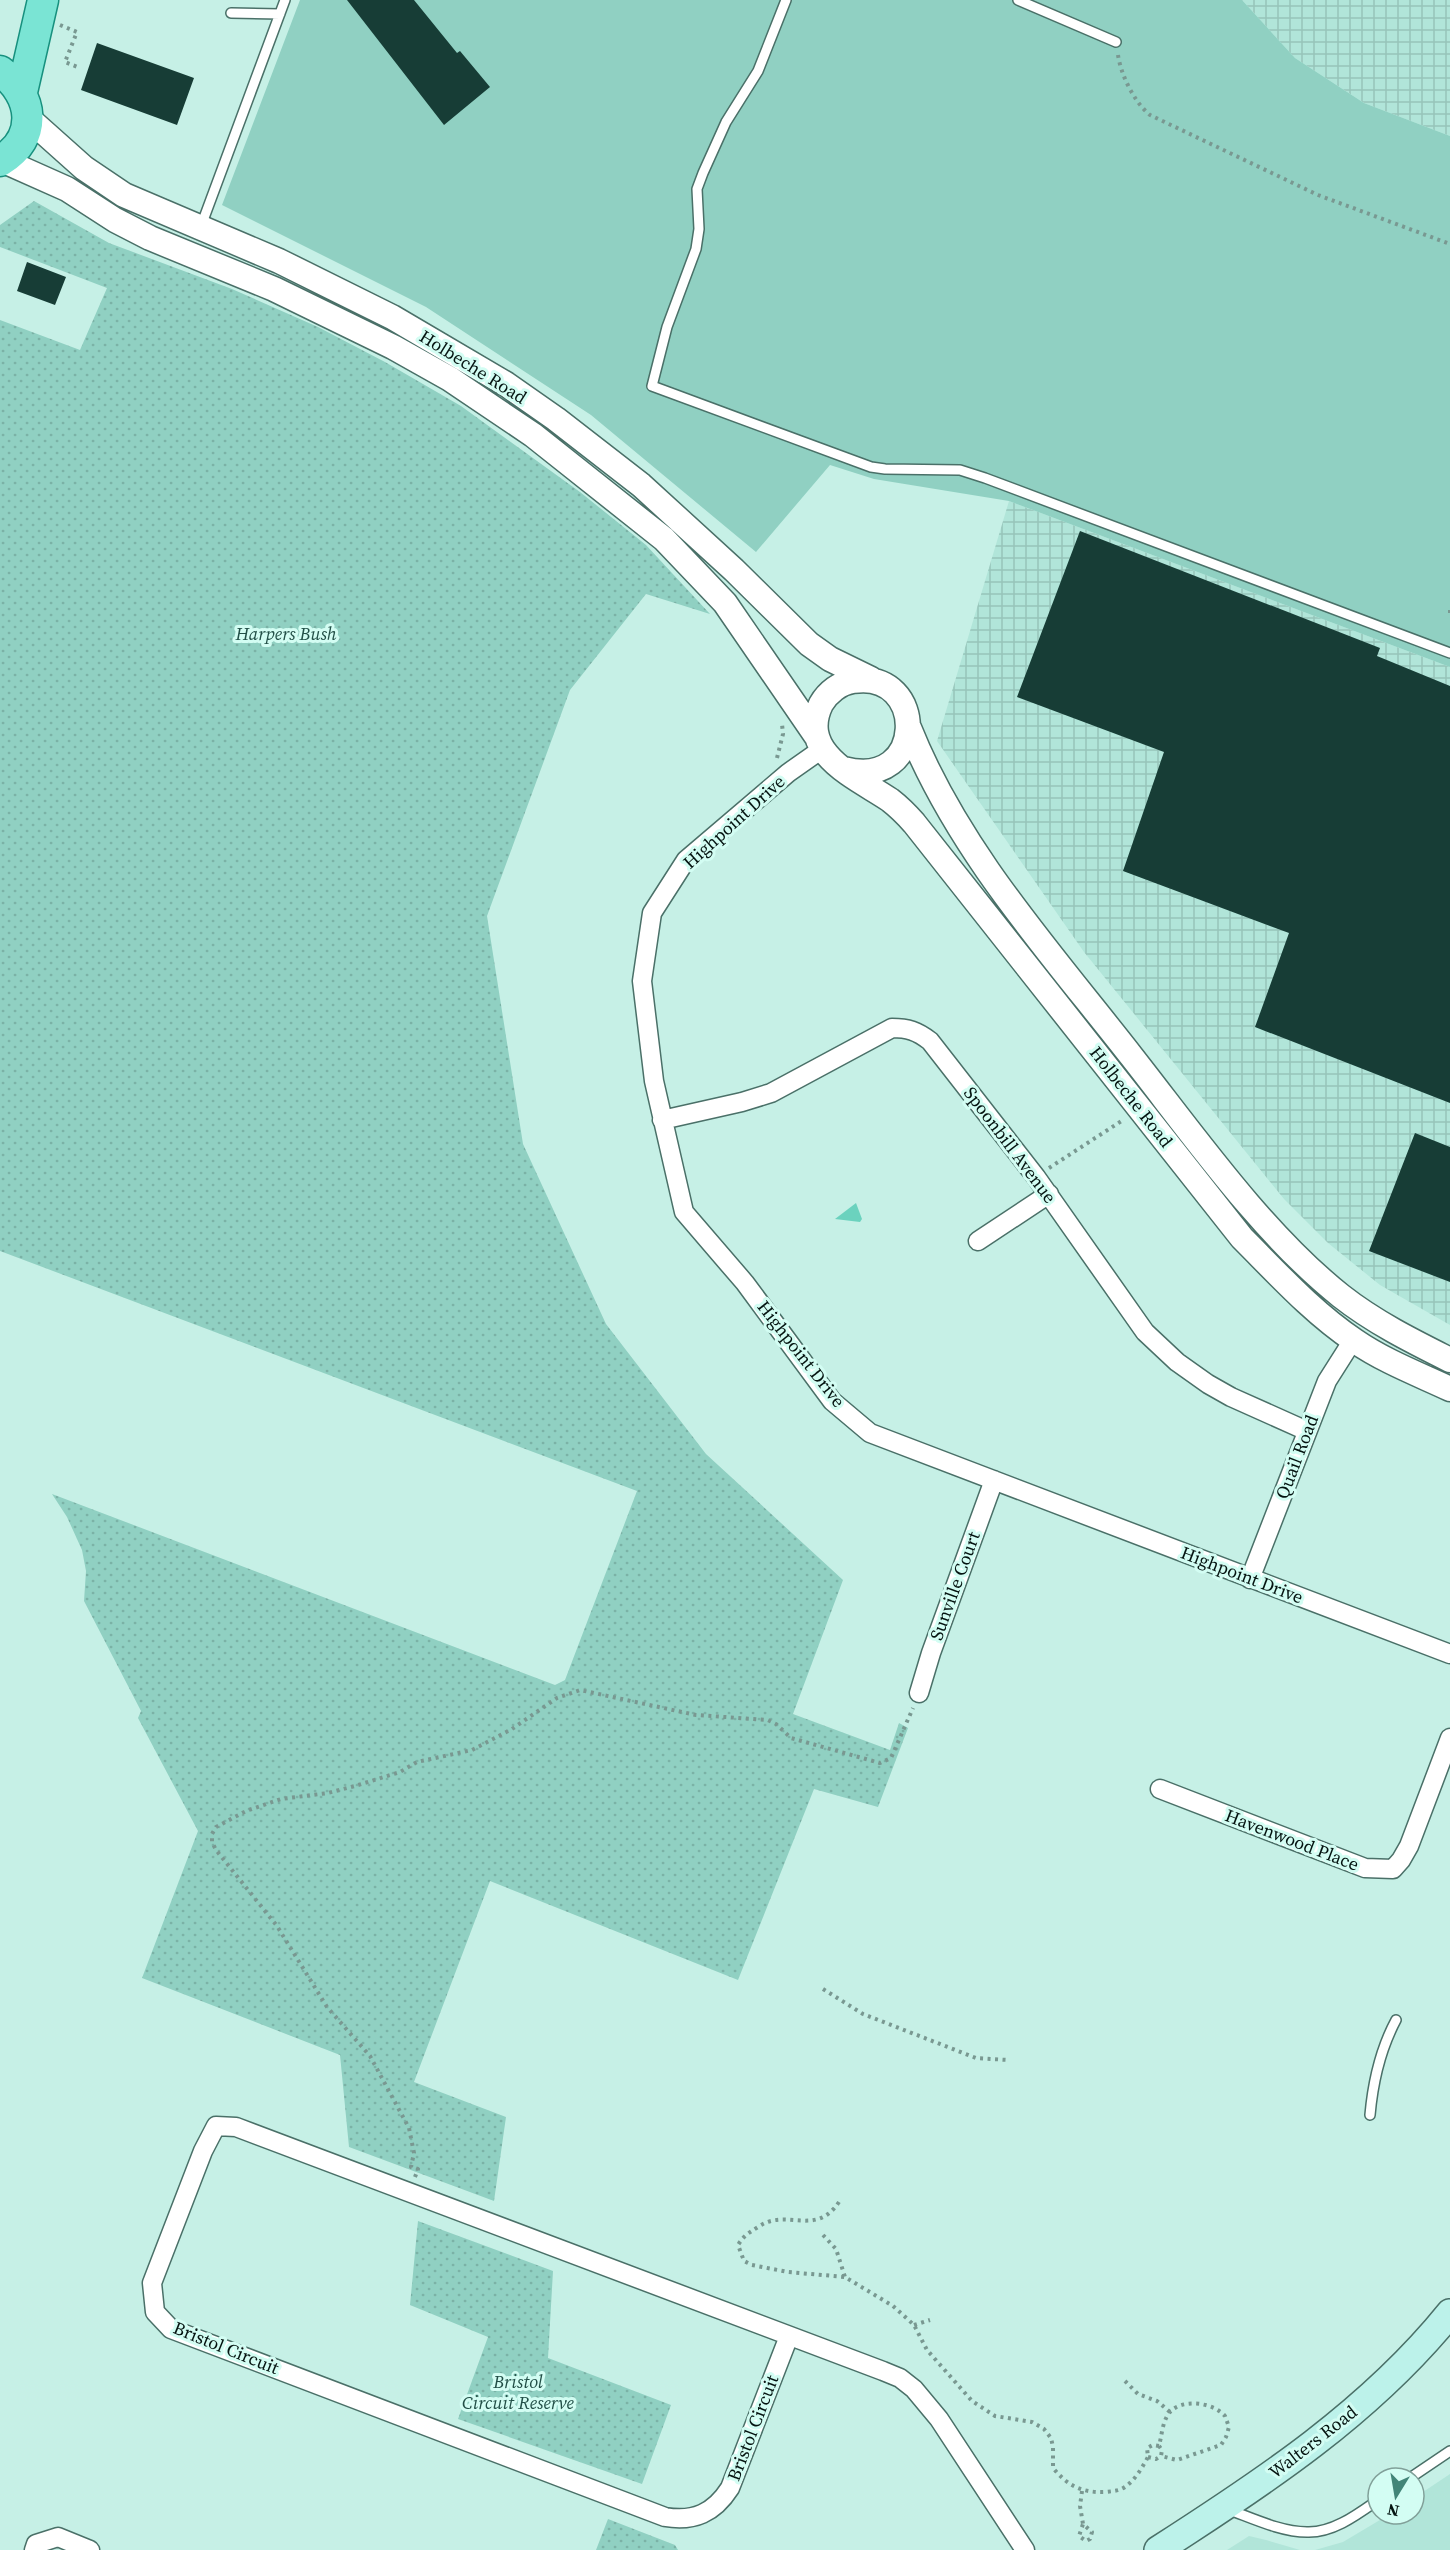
<svg xmlns="http://www.w3.org/2000/svg" width="1450" height="2550" font-family="'Source Serif 4',serif">
<defs>
<pattern id="industrial-grid" width="8" height="8" patternUnits="userSpaceOnUse" patternTransform="scale(1.5)"><rect width="8" height="8" fill="#b1e5d9"/><path d="M0 4h8M4 0v8" fill="none" stroke="#97c4b9"/></pattern>
<pattern id="park-dots" width="8" height="8" patternUnits="userSpaceOnUse" patternTransform="scale(1.5)"><rect width="8" height="8" fill="#90d0c2"/><path d="M2 2h.1M6 6h.1" fill="none" stroke="#7bb2a6" stroke-width="1.8" stroke-linecap="round"/></pattern>
</defs>
<rect width="100%" height="100%" fill="#c6f0e6"/>
<path fill="#b1e5d9" d="M 1450,2474 L 1450,2550 L 1315,2550 L 1343,2542 L 1390,2514 L 1414,2514 L 1414,2498 Z
M 1249,2536 L 1266,2540 L 1300,2550 L 1227,2550 Z"/>
<path fill="url(#industrial-grid)" d="M 1242,0 L 1450,0 L 1450,136 L 1364,103 L 1295,58 Z
M 1009,501 L 1450,667 L 1450,1325 L 1380,1285 L 1328,1243 L 1284,1199 L 1084,952 L 937,741 Z"/>
<path fill="url(#park-dots)" d="M 34,201 L 109,243 L 232,289 L 318,327 L 385,362 L 461,406 L 580,492 L 646,545 L 710,614 L 646,594 L 570,690 L 487,916 L 523,1144 L 606,1324 L 706,1454 L 843,1580 L 793,1714 L 890,1750 L 899,1723 L 908,1728 L 878,1807 L 814,1789 L 738,1980 L 490,1881 L 414,2082 L 506,2117 L 494,2201 L 349,2147 L 340,2055 L 142,1978 L 198,1831 L 138,1718 L 141,1711 L 84,1601 L 86,1571 L 82,1550 L 67,1517 L 52,1494 L 555,1685 L 565,1680 L 637,1491 L 0,1251 L 0,320 L 80,350 L 107,288 L 0,247 L 0,225 Z
M 418,2221 L 553,2271 L 548,2358 L 671,2405 L 642,2484 L 458,2419 L 488,2337 L 410,2305 Z
M 608,2519 L 675,2545 L 678,2550 L 596,2550 Z"/>
<path fill="#90d0c2" d="M 300,0 L 1242,0 L 1295,58 L 1364,103 L 1450,136 L 1450,667 L 1009,501 L 874,479 L 830,465 L 756,552 L 591,415 L 426,307 L 222,205 Z"/>
<path fill="#6bd2be" d="M 856,1203 L 862,1219 L 860,1222 L 835,1219 Z"/>
<path fill="#173d36" d="M 347,0 L 414,0 L 457,53 L 460,51 L 490,87 L 444,125 Z
M 97,43 L 194,78 L 177,125 L 81,90 Z
M 27,262 L 66,277 L 55,305 L 17,291 Z
M 1080,531 L 1380,648 L 1377,656 L 1450,686 L 1450,1103 L 1255,1027 L 1289,933 L 1123,871 L 1164,752 L 1017,697 Z
M 1415,1133 L 1450,1147 L 1450,1282 L 1369,1251 Z"/>
<g fill="none" stroke-linecap="round" stroke-linejoin="round">
<defs>
<path id="service" d="M 786,0 L 758,71 L 726,122 L 703,173 L 697,189 L 699,229 L 696,249 L 667,327 L 652,386 L 871,467 L 885,469 L 960,470 L 985,478 L 1450,653
M 1018,0 L 1116,42
M 231,13 L 280,14
M 201,226 L 285,0
M 1370,2115 C 1373,2081 1380,2050 1396,2020
M 1410,2478 L 1450,2451
M 1227,2509 C 1252,2518 1281,2532 1307,2532 C 1333,2533 1358,2514 1378,2500"/>
<path id="minor" d="M 822,749 L 788,773 L 686,860 L 652,913 L 642,981 L 654,1081 L 684,1212 L 745,1283 L 832,1401 L 870,1433 L 1450,1654
M 662,1120 L 742,1102 L 771,1093 L 892,1028 C 908,1028 917,1031 930,1041 L 1036,1177 L 1145,1332 L 1177,1362 L 1208,1384 L 1231,1397 L 1307,1431
M 978,1241 L 1049,1194
M 1250,1579 L 1327,1381 L 1353,1340
M 919,1693 L 931,1653 L 994,1480
M 1160,1789 L 1365,1868 L 1393,1869 L 1401,1860 L 1409,1846 L 1450,1738
M 789,2336 L 730,2488 C 714,2513 694,2522 665,2517 L 171,2329 L 155,2312 L 152,2283 L 203,2151 L 216,2126 L 236,2127 L 883,2371 L 900,2378 L 914,2389 L 939,2419 L 1025,2550
M 34,2550 L 36,2544 L 58,2537 L 90,2550"/>
<path id="tertiary" d="M 28,118 L 84,168 L 124,195 L 279,261 L 392,317 L 506,384 L 556,419 L 641,485 L 734,570 L 809,644 L 830,659 L 871,679
M 2,160 L 67,189 L 115,220 L 150,238 L 274,289 L 393,347 L 450,379 L 533,435 L 664,539 L 725,603 L 817,737
M 909,728 C 958,851 1051,953 1132,1057 C 1194,1136 1262,1233 1341,1296 C 1374,1322 1412,1341 1450,1360
M 844,769 C 927,791 928,669 853,681 C 840,683 828,692 821,704 C 797,754 858,778 890,800 C 899,807 907,815 914,823 L 1242,1238 C 1278,1274 1313,1313 1355,1341 C 1384,1361 1418,1374 1450,1389"/>
<path id="secondary" d="M 1158,2550 C 1264,2482 1370,2412 1450,2313"/>
<path id="primary" d="M 0,71 C 34,95 39,138 0,161
M 22,92 L 43,0"/>
</defs>
<use href="#service" stroke="#4a7068" stroke-width="12"/>
<use href="#minor" stroke="#4a7068" stroke-width="21"/>
<use href="#tertiary" stroke="#4a7068" stroke-width="27"/>
<use href="#secondary" stroke="#4a7068" stroke-width="30"/>
<use href="#primary" stroke="#17907e" stroke-width="33"/>
<path stroke="#799891" stroke-width="4" stroke-dasharray="3 4.5" stroke-linecap="butt" d="M 60,25 L 77,32 L 65,62 L 80,68
M 1118,55 C 1121,75 1134,102 1150,115 L 1318,195 L 1450,244
M 1450,610 L 1450,613
M 777,758 L 783,734 L 782,724
M 1049,1168 L 1123,1120
M 823,1989 L 863,2014 L 976,2058 L 1008,2060
M 415,2177 L 418,2169 L 411,2167 L 414,2153 L 409,2128 L 370,2056 L 327,2007 L 277,1926 L 216,1850 L 212,1842 L 212,1834 L 216,1827 L 246,1811 L 281,1799 L 328,1793 L 355,1786 L 400,1772 L 417,1762 L 472,1750 L 512,1729 L 557,1698 L 580,1690 L 696,1715 L 768,1720 L 776,1724 L 791,1738 L 880,1763 L 891,1758 L 913,1708
M 839,2202 C 815,2238 786,2207 758,2227 C 749,2233 744,2235 738,2245 L 744,2261 L 752,2265 L 788,2272 L 845,2277 L 893,2306 L 914,2325 L 927,2350 L 972,2401 L 995,2416 L 1032,2422 L 1044,2429 L 1051,2438 L 1053,2447 L 1053,2468 C 1068,2486 1082,2493 1106,2492 C 1113,2491 1119,2491 1125,2487 C 1135,2480 1142,2468 1148,2457 L 1147,2448 L 1153,2445 L 1159,2446 C 1162,2435 1162,2423 1169,2413 C 1181,2398 1213,2402 1225,2416 L 1229,2427 L 1226,2437 L 1221,2445 L 1177,2460 L 1161,2456
M 823,2235 L 836,2249 L 845,2277
M 914,2325 L 930,2320
M 1125,2381 L 1138,2394 L 1157,2401 L 1170,2412
M 1148,2457 L 1156,2459 L 1161,2456 L 1162,2450 L 1159,2446
M 1082,2491 L 1080,2506 L 1083,2524 L 1092,2532 L 1090,2539 L 1086,2541 L 1079,2536 L 1083,2524"/>
<use href="#service" stroke="#fff" stroke-width="9"/>
<use href="#minor" stroke="#fff" stroke-width="18"/>
<use href="#tertiary" stroke="#fff" stroke-width="24"/>
<use href="#secondary" stroke="#bcf2ea" stroke-width="27"/>
<use href="#primary" stroke="#7ae4d4" stroke-width="30"/>
</g>
<g text-anchor="middle" stroke-width="6" stroke-linejoin="round" paint-order="stroke">
<g font-size="18" fill="#051411" stroke="#d3fdf3">
<text transform="translate(473 367) rotate(32)" y="6">Holbeche Road</text>
<text transform="translate(734 822) rotate(-42)" y="6">Highpoint Drive</text>
<text transform="translate(1131 1097) rotate(52)" y="6">Holbeche Road</text>
<text transform="translate(1010 1145) rotate(53)" y="6">Spoonbill Avenue</text>
<text transform="translate(801 1354) rotate(52)" y="6">Highpoint Drive</text>
<text transform="translate(1297 1457) rotate(-69)" y="6">Quail Road</text>
<text transform="translate(1242 1575) rotate(21)" y="6">Highpoint Drive</text>
<text transform="translate(955 1586) rotate(-70)" y="6">Sunville Court</text>
<text transform="translate(1292 1840) rotate(21)" y="6">Havenwood Place</text>
<text transform="translate(226 2348) rotate(22)" y="6">Bristol Circuit</text>
<text transform="translate(753 2428) rotate(-69)" y="6">Bristol Circuit</text>
<text transform="translate(1313 2442) rotate(-38)" y="6">Walters Road</text>
</g>
<g font-size="18" font-style="italic" fill="#224f47" stroke="#d3fdf3">
<text x="286" y="640">Harpers Bush</text>
<text x="518" y="2388">Bristol<tspan x="518" dy="21">Circuit Reserve</tspan></text>
</g>
</g>
<g transform="translate(1396 2496) rotate(191)"><circle r="28" fill="#d3fdf3" stroke="#81a099" stroke-width="1.5"/>
<path d="M0-4.5L10 22L0 15L-10 22Z" fill="#428578"/>
<text y="-9" font-size="16" font-weight="bold" text-anchor="middle" fill="#051411">N</text>
</g>
</svg>
